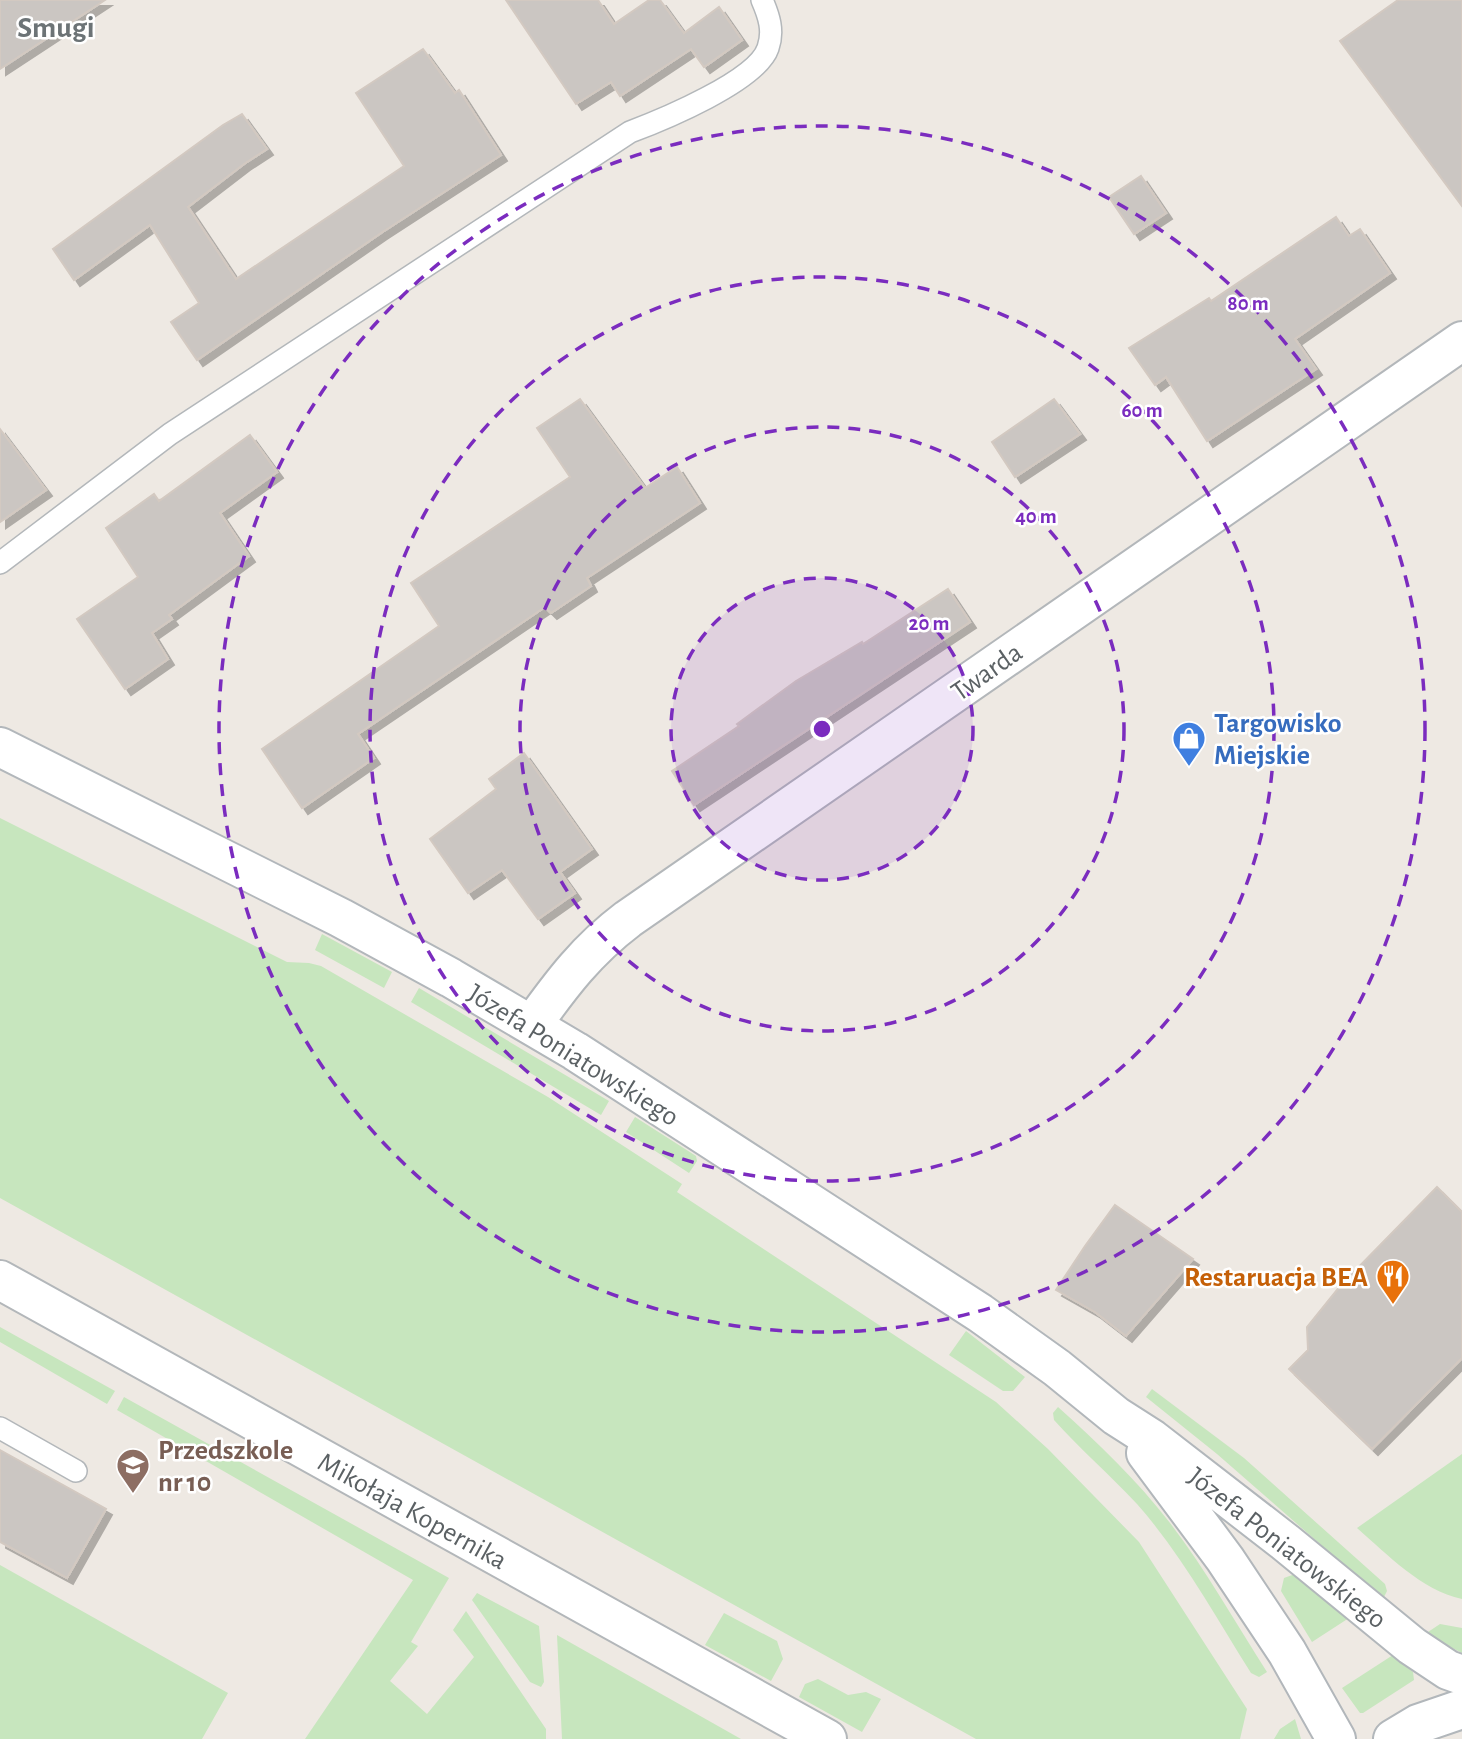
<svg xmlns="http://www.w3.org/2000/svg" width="1462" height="1739" font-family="'Alegreya Sans',sans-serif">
<defs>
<filter id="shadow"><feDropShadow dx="6" dy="6" stdDeviation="0" flood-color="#0004"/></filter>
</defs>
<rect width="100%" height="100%" fill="#eee9e3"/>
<path fill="#c7e6be" d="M 0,818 L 287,962 L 309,963 L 321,966 L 548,1097 L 682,1184 L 677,1192 L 996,1402 L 1048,1449 L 1139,1542 L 1247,1709 L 1240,1739 L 976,1739 L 0,1198 Z
M 322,934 L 392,972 L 384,988 L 315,950 Z
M 419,988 L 609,1101 L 601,1115 L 411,1002 Z
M 635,1117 L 696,1156 L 697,1161 L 689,1173 L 626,1132 Z
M 0,1327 L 115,1391 L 107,1404 L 0,1342 Z
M 966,1331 L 1025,1377 L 1013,1391 L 1003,1391 L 949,1355 Z
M 1152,1389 L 1244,1458 L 1385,1584 L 1387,1591 L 1383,1599 L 1217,1454 L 1146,1397 Z
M 124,1397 L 449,1578 L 411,1642 L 418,1646 L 390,1681 L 427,1714 L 474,1657 L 453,1630 L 466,1611 L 546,1729 L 546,1739 L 305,1739 L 413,1580 L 117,1410 Z
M 1058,1407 C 1098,1443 1137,1480 1170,1523 C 1206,1570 1235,1622 1267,1672 L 1259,1677 L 1251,1673 C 1215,1616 1182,1555 1137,1504 C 1110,1475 1080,1449 1054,1420 L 1053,1413 Z
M 1462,1454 L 1462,1599 C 1421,1590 1388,1555 1357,1528 Z
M 0,1565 L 228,1693 L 202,1739 L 0,1739 Z
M 1295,1574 L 1349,1618 L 1312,1642 L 1281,1591 L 1284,1578 Z
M 477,1593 L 539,1626 L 544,1682 L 541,1687 L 530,1682 L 472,1600 Z
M 724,1613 L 777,1641 L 783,1659 L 771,1681 L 705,1645 Z
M 1440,1624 L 1462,1628 L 1462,1653 L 1425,1634 Z
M 557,1635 L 741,1739 L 562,1739 Z
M 1393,1655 L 1413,1672 L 1414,1680 L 1363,1713 L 1360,1713 L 1342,1688 Z
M 818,1679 L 848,1695 L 866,1692 L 881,1699 L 862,1732 L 799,1697 L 805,1684 Z
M 1295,1719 L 1301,1739 L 1274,1739 L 1280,1729 Z"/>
<path fill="#cbc6c2" stroke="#d3c9c1" stroke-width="2" filter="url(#shadow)" d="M 0,0 L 105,0 L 0,69 Z
M 506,0 L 598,0 L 614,24 L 649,0 L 660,0 L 684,33 L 719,7 L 742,40 L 704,67 L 691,49 L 620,96 L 611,82 L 576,104 Z
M 1398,0 L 1462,0 L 1462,206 L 1340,41 Z
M 423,49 L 455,93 L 459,90 L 501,155 L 381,233 L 197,360 L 171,322 L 199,303 L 150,225 L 74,280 L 53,249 L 223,125 L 242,114 L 267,149 L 244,164 L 188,207 L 236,279 L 404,166 L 356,93 Z
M 1141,176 L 1166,213 L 1134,234 L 1109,197 Z
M 1336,217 L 1349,236 L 1360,229 L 1390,273 L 1295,339 L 1316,369 L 1207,441 L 1166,377 L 1155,385 L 1129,348 L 1209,298 L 1211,301 Z
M 580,399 L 645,488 L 677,467 L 700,503 L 587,578 L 591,586 L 551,613 L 545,607 L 358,734 L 374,758 L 302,808 L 262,749 L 439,626 L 411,583 L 570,477 L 537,428 Z
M 1054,399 L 1080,434 L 1015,477 L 992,442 Z
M 0,429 L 46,490 L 0,522 Z
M 250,435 L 277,472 L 220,513 L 249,556 L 169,615 L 172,619 L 152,633 L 168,659 L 125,689 L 77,619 L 138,577 L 106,528 L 154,494 L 159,501 Z
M 948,589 L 970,622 L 694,805 L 672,771 L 739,726 L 737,724 L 796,681 L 862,642 L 863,644 Z
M 524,753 L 592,849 L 560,872 L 575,893 L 538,919 L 502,870 L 468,893 L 430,839 L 496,789 L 489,779 Z
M 1437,1187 L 1462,1212 L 1462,1358 L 1372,1449 L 1289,1369 L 1308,1350 L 1307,1327 L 1341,1285 Z
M 1115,1205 L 1193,1259 L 1126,1336 L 1095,1312 L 1056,1290 L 1085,1246 Z
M 0,1450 L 106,1509 L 67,1578 L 0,1542 Z"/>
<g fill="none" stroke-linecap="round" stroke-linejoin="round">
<defs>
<path id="lane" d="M 0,563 L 170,434 L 630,132 C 662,120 757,81 768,48 C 774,31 769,16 762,0
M 0,1428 L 76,1471"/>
<path id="street" d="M 532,1025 C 562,983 587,950 628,919 L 1462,341
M 0,1280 L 827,1739"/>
<path id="secondary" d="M 0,747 L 341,918 L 451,978 L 575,1051 L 980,1313 L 1057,1368 L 1116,1416 L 1152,1439 L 1285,1542 L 1412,1646 L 1448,1670 L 1462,1675
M 1146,1453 L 1225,1559 L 1287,1652 L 1336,1739
M 1393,1739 L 1418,1724 L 1462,1709"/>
</defs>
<use href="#lane" stroke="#b3b7ba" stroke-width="24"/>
<use href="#street" stroke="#b3b7ba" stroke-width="42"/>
<use href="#secondary" stroke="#b2b7bb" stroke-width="42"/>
<use href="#lane" stroke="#fff" stroke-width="21"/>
<use href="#street" stroke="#fff" stroke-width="38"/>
<use href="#secondary" stroke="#fff" stroke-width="38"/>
</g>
<circle cx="822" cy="729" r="151" fill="#7b2cbf" fill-opacity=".12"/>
<g fill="none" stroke="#7b2cbf" stroke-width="3.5" stroke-dasharray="12 9">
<circle cx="822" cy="729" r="151"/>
<circle cx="822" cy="729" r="302"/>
<circle cx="822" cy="729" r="452"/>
<circle cx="822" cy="729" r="603"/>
</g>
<defs>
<symbol id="shop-pin" viewBox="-11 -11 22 30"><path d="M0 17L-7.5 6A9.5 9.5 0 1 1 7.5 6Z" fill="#3f7fe0" stroke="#fff"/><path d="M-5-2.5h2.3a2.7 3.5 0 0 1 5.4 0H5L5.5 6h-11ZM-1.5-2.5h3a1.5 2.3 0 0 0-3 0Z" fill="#fff"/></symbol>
<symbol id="restaurant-pin" viewBox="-11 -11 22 30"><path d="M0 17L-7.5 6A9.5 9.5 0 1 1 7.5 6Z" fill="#e8710a" stroke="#fff"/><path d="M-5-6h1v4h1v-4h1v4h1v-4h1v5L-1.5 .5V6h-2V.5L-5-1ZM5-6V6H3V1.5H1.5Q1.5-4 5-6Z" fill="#fff"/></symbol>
<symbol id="school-pin" viewBox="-11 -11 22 30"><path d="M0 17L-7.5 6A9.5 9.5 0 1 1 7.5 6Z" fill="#8d6e63" stroke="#fff"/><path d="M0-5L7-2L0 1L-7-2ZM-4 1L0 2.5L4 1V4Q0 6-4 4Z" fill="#fff"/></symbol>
</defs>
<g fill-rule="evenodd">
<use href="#shop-pin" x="1170" y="719" width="38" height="52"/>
<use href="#restaurant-pin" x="1374" y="1257" width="38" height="52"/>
<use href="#school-pin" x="114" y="1446" width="38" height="52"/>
</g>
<g text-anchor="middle" stroke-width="5" stroke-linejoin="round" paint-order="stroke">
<g font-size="28" fill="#5b6164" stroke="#fff">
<text transform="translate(986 671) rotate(-35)" y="10">Twarda</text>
<text transform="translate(574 1054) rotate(32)" y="10">Józefa Poniatowskiego</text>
<text transform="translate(413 1510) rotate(29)" y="10">Mikołaja Kopernika</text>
<text transform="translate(1288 1547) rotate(38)" y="10">Józefa Poniatowskiego</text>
</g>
<g font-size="28" font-weight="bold" fill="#366cbe" stroke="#fff" text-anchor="start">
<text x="1214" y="732">Targowisko<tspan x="1214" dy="32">Miejskie</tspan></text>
</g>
<g font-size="28" font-weight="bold" fill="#c56008" stroke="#fff" text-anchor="end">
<text x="1368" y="1286">Restaruacja BEA</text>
</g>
<g font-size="28" font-weight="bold" fill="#785e54" stroke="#fff" text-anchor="start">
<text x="158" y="1459">Przedszkole<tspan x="158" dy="32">nr 10</tspan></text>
</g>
<g font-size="30" font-weight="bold" fill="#6c7376" stroke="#fff">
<text x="56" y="37">Smugi</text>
</g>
</g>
<circle cx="822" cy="729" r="10" fill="#7b2cbf" stroke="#fff" stroke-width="3.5"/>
<g font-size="21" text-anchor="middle" font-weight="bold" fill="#7b2cbf" stroke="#fff" stroke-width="5" stroke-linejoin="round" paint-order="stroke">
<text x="1248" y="310">80 m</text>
<text x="1142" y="417">60 m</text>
<text x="1036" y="523">40 m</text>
<text x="929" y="630">20 m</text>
</g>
</svg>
